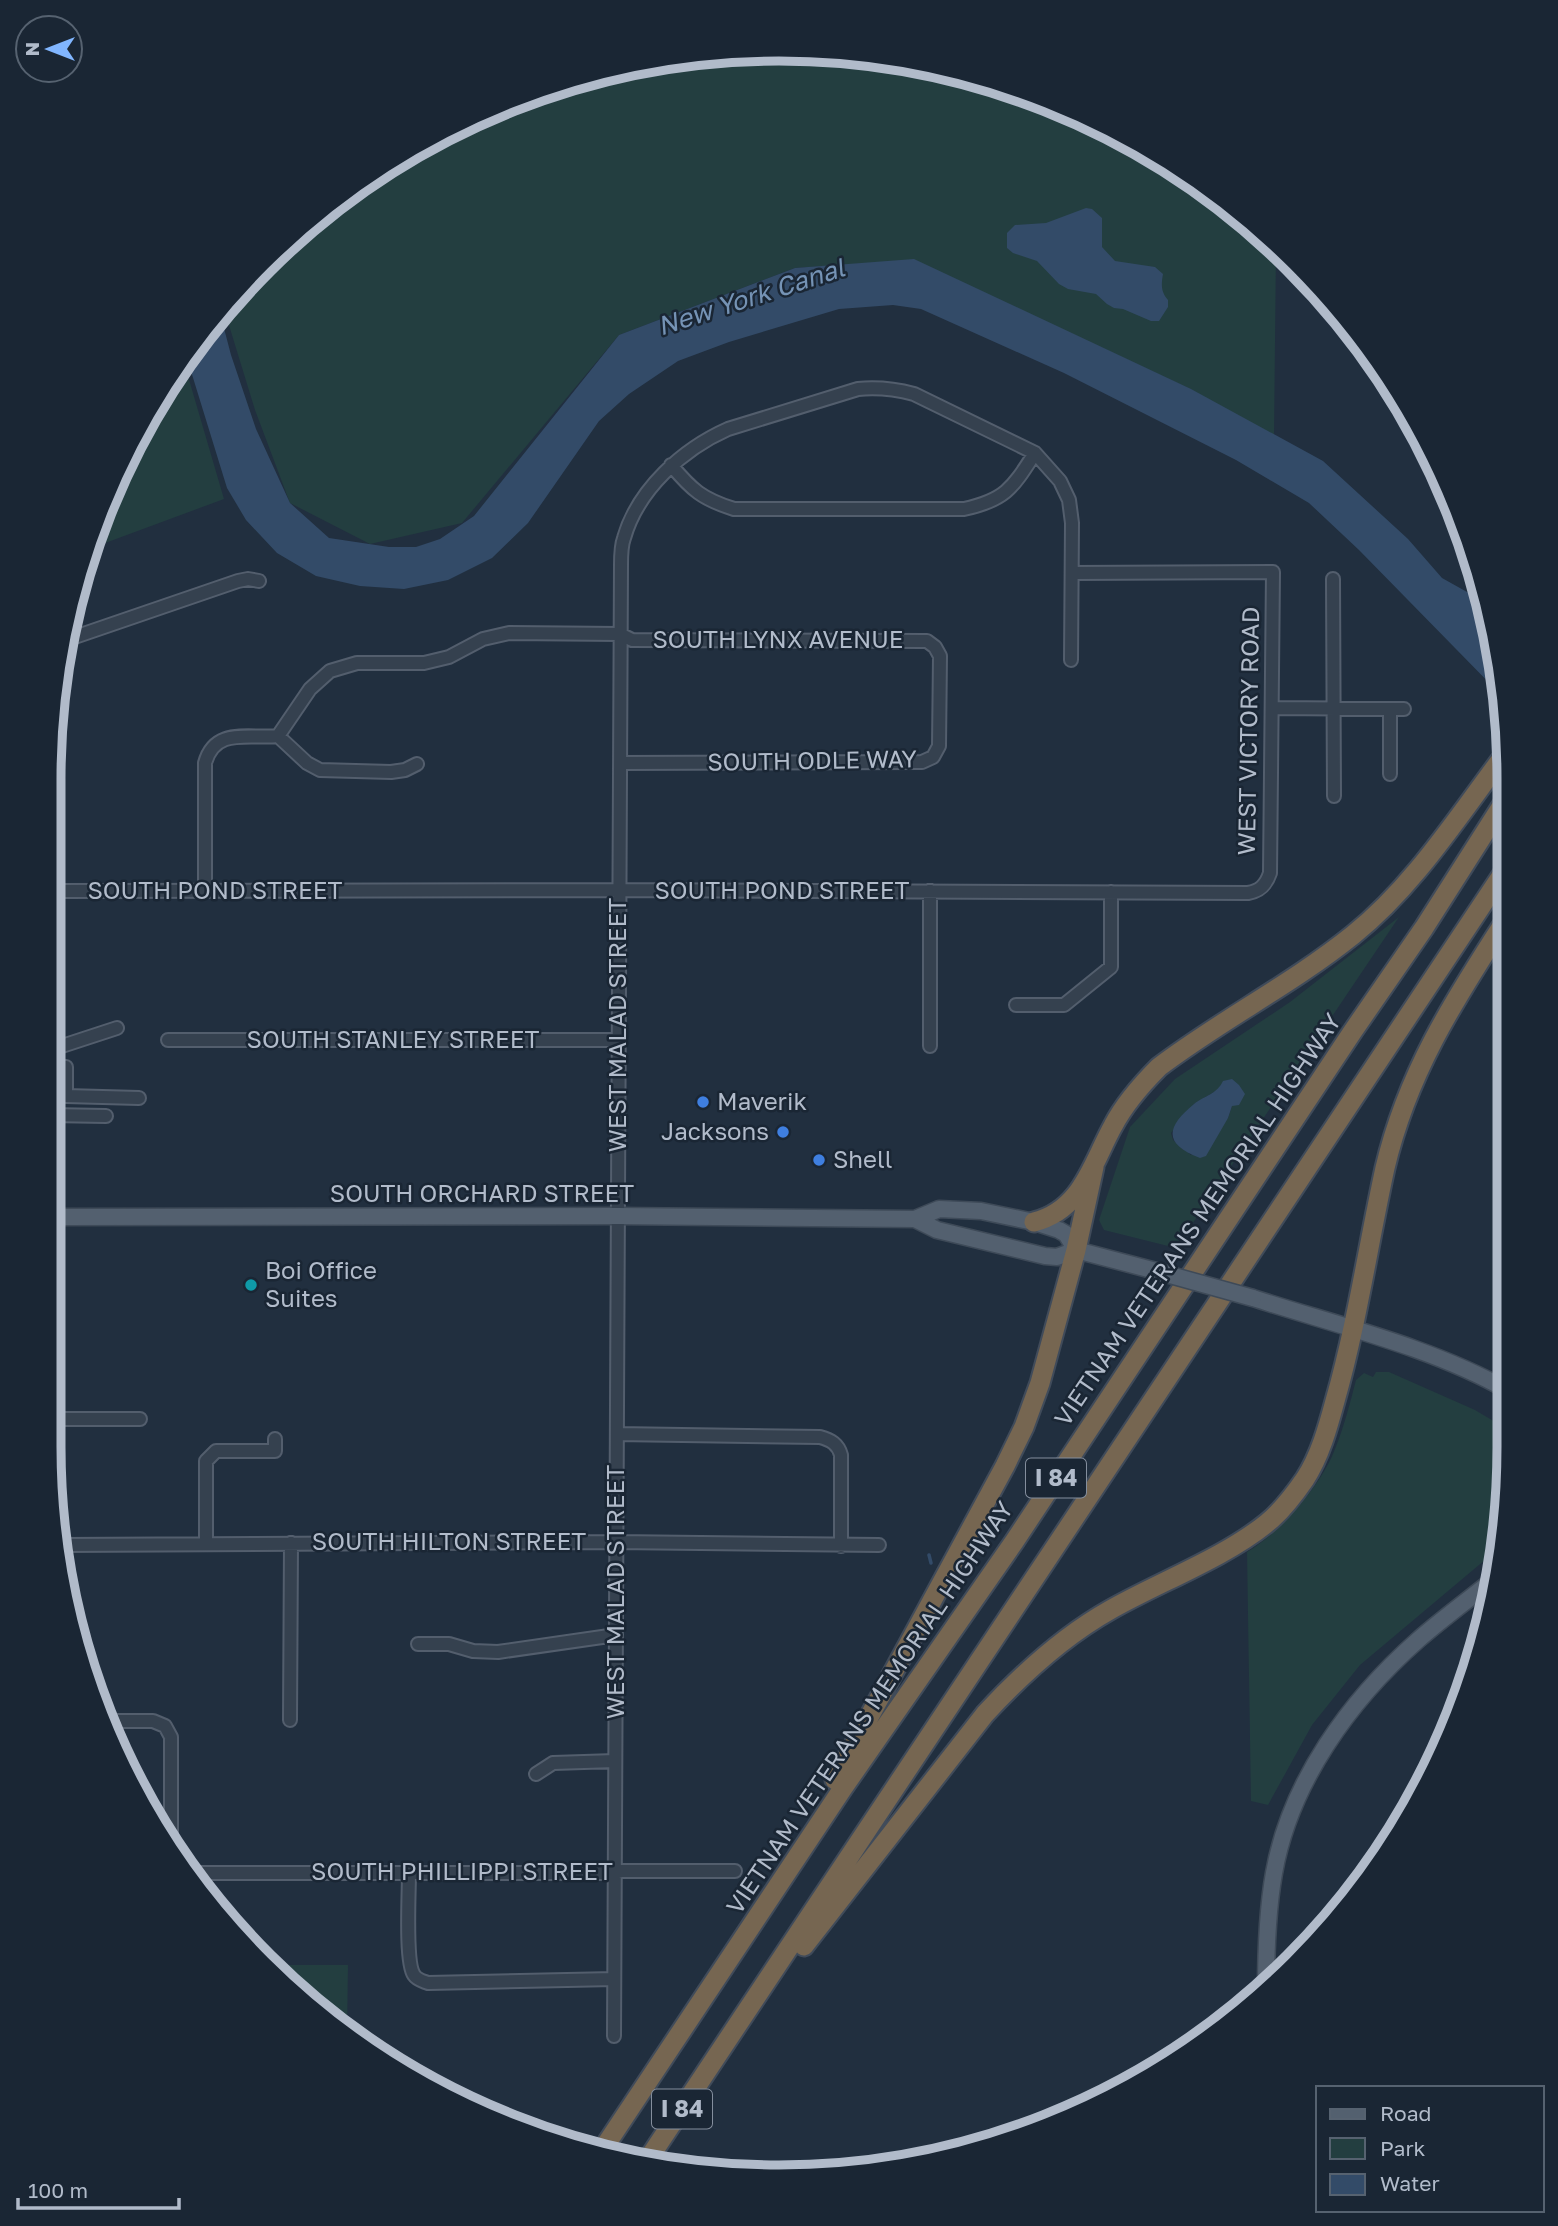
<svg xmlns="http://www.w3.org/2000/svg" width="1558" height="2226" font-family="'Golos Text',sans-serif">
<rect width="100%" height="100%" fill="#212f3f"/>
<path fill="#233e40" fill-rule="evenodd" d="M 826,51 L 968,74 L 1101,124 L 1223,200 L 1276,249 L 1274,436 L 1190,389 L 914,260 L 795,268 L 619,335 L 462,523 L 370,544 L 290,503 L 255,410 L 224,309 L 297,230 L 414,147 L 544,88 L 683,55 Z
M 183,359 L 224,499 L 89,549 L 104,500 L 147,414 Z
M 1399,917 L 1176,1248 L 1104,1230 L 1099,1220 L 1130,1127 L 1175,1079 L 1290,1002 ZM 1219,1089 L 1232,1106 L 1228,1118 L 1191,1155 L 1173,1140 L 1171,1133 L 1194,1104 Z
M 1376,1372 L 1389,1372 L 1475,1410 L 1507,1429 L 1507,1494 L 1498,1549 L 1360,1665 L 1312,1725 L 1268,1805 L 1251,1801 L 1247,1552 C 1280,1533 1322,1484 1335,1449 C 1344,1427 1350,1403 1356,1380 L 1364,1373 L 1373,1377 Z
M 271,1965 L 348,1965 L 347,2034 L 298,1996 Z"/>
<path fill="#334b68" d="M 1086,208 L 1092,209 L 1102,218 L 1102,247 L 1115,261 L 1155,267 L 1163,274 C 1161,285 1161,292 1168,300 L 1168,307 L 1159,321 L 1151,321 L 1123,309 L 1114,308 L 1107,304 L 1096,294 L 1068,289 L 1059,284 L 1037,261 L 1013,253 L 1007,248 L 1007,233 L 1015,225 L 1046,223 Z
M 914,259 L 1191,389 L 1323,461 L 1408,539 L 1442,578 L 1476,597 L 1488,611 L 1503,683 L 1503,697 L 1359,550 L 1309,503 L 1236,460 L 1064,373 L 921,309 L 893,305 L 839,309 L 729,342 L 678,361 L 629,394 L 599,421 L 528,523 L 492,558 L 448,580 L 404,589 L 360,586 L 316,576 L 277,553 L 246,520 L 227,488 L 186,355 L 200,334 L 220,313 L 231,355 L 256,429 L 290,503 L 329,538 L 389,547 L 416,547 L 440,539 L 474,516 L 619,335 L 795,268 Z
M 1232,1079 L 1239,1085 L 1245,1094 L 1239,1105 L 1232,1106 L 1228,1118 L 1206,1156 L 1200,1158 C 1163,1144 1166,1127 1194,1104 C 1204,1096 1217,1094 1223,1081 Z"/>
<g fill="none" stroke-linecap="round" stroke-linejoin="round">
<path stroke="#334b68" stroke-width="3.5" d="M 929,1555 L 931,1563"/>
<defs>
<path id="minor" d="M 1356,339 L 1366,359 L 1372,365
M 671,465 C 692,490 702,499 734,509 L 964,509 C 1006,500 1013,487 1035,453
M 1333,579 L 1334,796
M 63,641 L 238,581 L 248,579 L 259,581
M 1272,708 L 1404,709
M 278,736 L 307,763 L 320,770 L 391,772 L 405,770 L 417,764
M 1390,774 L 1390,709
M 49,891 L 619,890 L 1248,893 C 1260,891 1266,885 1270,873 L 1273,572 L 1072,573
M 205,891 L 205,763 C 215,727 248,739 278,736 L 310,689 L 330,671 L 357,663 L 424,663 L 449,657 L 483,639 L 509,633 L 620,634 L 632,640 L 927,641 L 935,647 L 940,656 L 939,746 L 933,757 L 922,762 L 620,763
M 1016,1005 L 1064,1005 L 1111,967 L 1111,892
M 168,1040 L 618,1040
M 49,1045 L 62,1046 L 117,1028
M 930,1046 L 930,891
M 49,1066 L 66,1067 L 66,1096 L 139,1098
M 49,1115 L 106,1116
M 49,1419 L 140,1419
M 617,1434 L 820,1437 C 831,1440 838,1444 841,1455 L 841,1546
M 206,1543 L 206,1461 L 216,1451 L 275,1451 L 275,1439
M 62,1545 L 616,1542 L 879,1545
M 418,1644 L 449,1644 L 473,1651 L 498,1652 L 616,1635
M 290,1720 L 291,1543
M 103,1721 L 153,1721 L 165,1726 L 171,1737 L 171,1851
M 536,1774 L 553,1763 L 615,1761
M 190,1873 L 615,1873 L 621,1871 L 735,1871
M 409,1873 C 409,1892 405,1963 414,1975 C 417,1980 423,1981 428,1983 L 614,1979
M 614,2036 L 621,565 C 621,556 621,546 624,538 C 638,489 683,449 728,429 L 858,389 C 878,387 895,389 914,394 L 1035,453 L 1060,481 L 1069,500 L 1072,523 L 1071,660"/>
<path id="major" d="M 49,1217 L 618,1216 L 915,1219 L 939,1209 L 981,1211 L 1034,1222 L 1059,1230 L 1066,1234 L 1076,1250
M 915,1219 L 937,1230 L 1045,1256 L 1057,1257 L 1076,1250 L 1156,1271
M 1253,1298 C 1336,1325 1431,1347 1507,1390
M 1266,1990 C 1266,1951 1267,1912 1274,1873 C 1290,1782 1350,1700 1418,1640 C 1442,1619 1468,1600 1493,1580"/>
<path id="highway" d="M 1034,1222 C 1082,1210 1092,1164 1113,1126 C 1125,1103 1141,1085 1159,1067 C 1221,1020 1292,984 1353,935 C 1413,887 1457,818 1503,757
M 835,1780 L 1005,1466 L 1024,1427 L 1040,1383 L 1076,1250 L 1094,1167
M 804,1946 L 985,1714 C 1022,1674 1062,1637 1110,1610 C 1159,1582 1224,1558 1267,1523 C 1282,1511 1294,1495 1305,1479 C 1320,1456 1328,1427 1335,1401 C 1357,1324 1368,1246 1385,1168 C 1407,1074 1453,1002 1504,923
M 603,2149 L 843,1788 L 1014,1542 L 1353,1031 L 1424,928 L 1503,804
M 647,2161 L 1504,872"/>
</defs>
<use href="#minor" stroke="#535e6d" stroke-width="16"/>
<use href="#major" stroke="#3e4a58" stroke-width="19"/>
<use href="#highway" stroke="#404b5a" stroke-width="23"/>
<use href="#minor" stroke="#35414f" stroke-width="12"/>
<use href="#major" stroke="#53606f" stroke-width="16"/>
<use href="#highway" stroke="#766651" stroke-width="19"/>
<defs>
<path id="major-bridge" d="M 1156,1271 L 1253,1298"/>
</defs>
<use href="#major-bridge" stroke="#3e4a58" stroke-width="19" stroke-linecap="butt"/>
<use href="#major-bridge" stroke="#53606f" stroke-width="16"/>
</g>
<g fill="#3f7fe0" stroke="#1a2634" stroke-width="2.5">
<circle cx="703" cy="1102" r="7"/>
<circle cx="783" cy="1132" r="7"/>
<circle cx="819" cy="1160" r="7"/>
</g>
<circle fill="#0f9aa8" stroke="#1a2634" stroke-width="2.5" cx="251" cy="1285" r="7"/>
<g text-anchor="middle" stroke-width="5" stroke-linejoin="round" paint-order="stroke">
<g fill="#1a2634" stroke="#848e9d" stroke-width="2">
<rect x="1026" y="1458.5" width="60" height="39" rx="5"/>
<rect x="652" y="2089.5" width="60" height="39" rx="5"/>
</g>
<g font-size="23" font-weight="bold" fill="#b1bbca">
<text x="1056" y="1486">I 84</text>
<text x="682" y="2117">I 84</text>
</g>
<g font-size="24" fill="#b1bbca" stroke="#1a2634">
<text x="778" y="648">SOUTH LYNX AVENUE</text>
<text transform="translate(1249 731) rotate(-89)" y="8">WEST VICTORY ROAD</text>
<text transform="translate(812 761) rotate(-1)" y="8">SOUTH ODLE WAY</text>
<text x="215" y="899">SOUTH POND STREET</text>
<text x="782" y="899">SOUTH POND STREET</text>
<text transform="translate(618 1025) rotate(-90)" y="8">WEST MALAD STREET</text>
<text x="393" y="1048">SOUTH STANLEY STREET</text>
<text x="482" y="1202">SOUTH ORCHARD STREET</text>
<text transform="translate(1198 1220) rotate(-56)" y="8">VIETNAM VETERANS MEMORIAL HIGHWAY</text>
<text x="449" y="1550">SOUTH HILTON STREET</text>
<text transform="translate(616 1592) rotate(-90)" y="8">WEST MALAD STREET</text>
<text transform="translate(870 1708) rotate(-56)" y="8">VIETNAM VETERANS MEMORIAL HIGHWAY</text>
<text x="462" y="1880">SOUTH PHILLIPPI STREET</text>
</g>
<g font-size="24" fill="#b1bbca" stroke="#1a2634" text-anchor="start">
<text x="717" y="1110">Maverik</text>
<text x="769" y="1140" text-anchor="end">Jacksons</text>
<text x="833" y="1168">Shell</text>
<text x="265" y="1279">Boi Office<tspan x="265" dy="28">Suites</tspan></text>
</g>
<g font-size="26" font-style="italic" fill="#7593b5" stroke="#1a2634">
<text transform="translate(751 297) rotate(-18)" y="9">New York Canal</text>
</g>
</g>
<path d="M0 0H1558V2226H0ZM779 61H779A718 718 0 0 1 1497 779V1447A718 718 0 0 1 779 2165H779A718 718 0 0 1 61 1447V779A718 718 0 0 1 779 61Z" fill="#1a2634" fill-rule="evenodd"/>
<path fill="none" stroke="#b1bbca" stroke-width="9" d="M779 61H779A718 718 0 0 1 1497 779V1447A718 718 0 0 1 779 2165H779A718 718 0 0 1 61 1447V779A718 718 0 0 1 779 61Z"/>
<rect x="1316" y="2086" width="228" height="126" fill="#1a2634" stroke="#566270" stroke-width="2"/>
<rect x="1330" y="2109" width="35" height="10" fill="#53606f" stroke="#566270" stroke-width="2"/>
<text x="1380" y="2121" font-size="21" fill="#b1bbca">Road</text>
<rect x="1330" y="2138" width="35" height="21" fill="#233e40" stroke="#566270" stroke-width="2"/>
<text x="1380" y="2156" font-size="21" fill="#b1bbca">Park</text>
<rect x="1330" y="2174" width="35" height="21" fill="#334b68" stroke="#566270" stroke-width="2"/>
<text x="1380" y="2191" font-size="21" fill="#b1bbca">Water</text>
<g transform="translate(49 49) rotate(270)"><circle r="33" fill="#1a2634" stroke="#566270" stroke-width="2"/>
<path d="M0-5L12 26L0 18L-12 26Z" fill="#81b6ff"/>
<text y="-10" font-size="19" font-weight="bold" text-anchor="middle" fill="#b1bbca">N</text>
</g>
<path d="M18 2198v10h161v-10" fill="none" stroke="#b1bbca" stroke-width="3.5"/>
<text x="28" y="2198" font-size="21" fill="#b1bbca" stroke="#1a2634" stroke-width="5" paint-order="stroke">100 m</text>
</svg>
